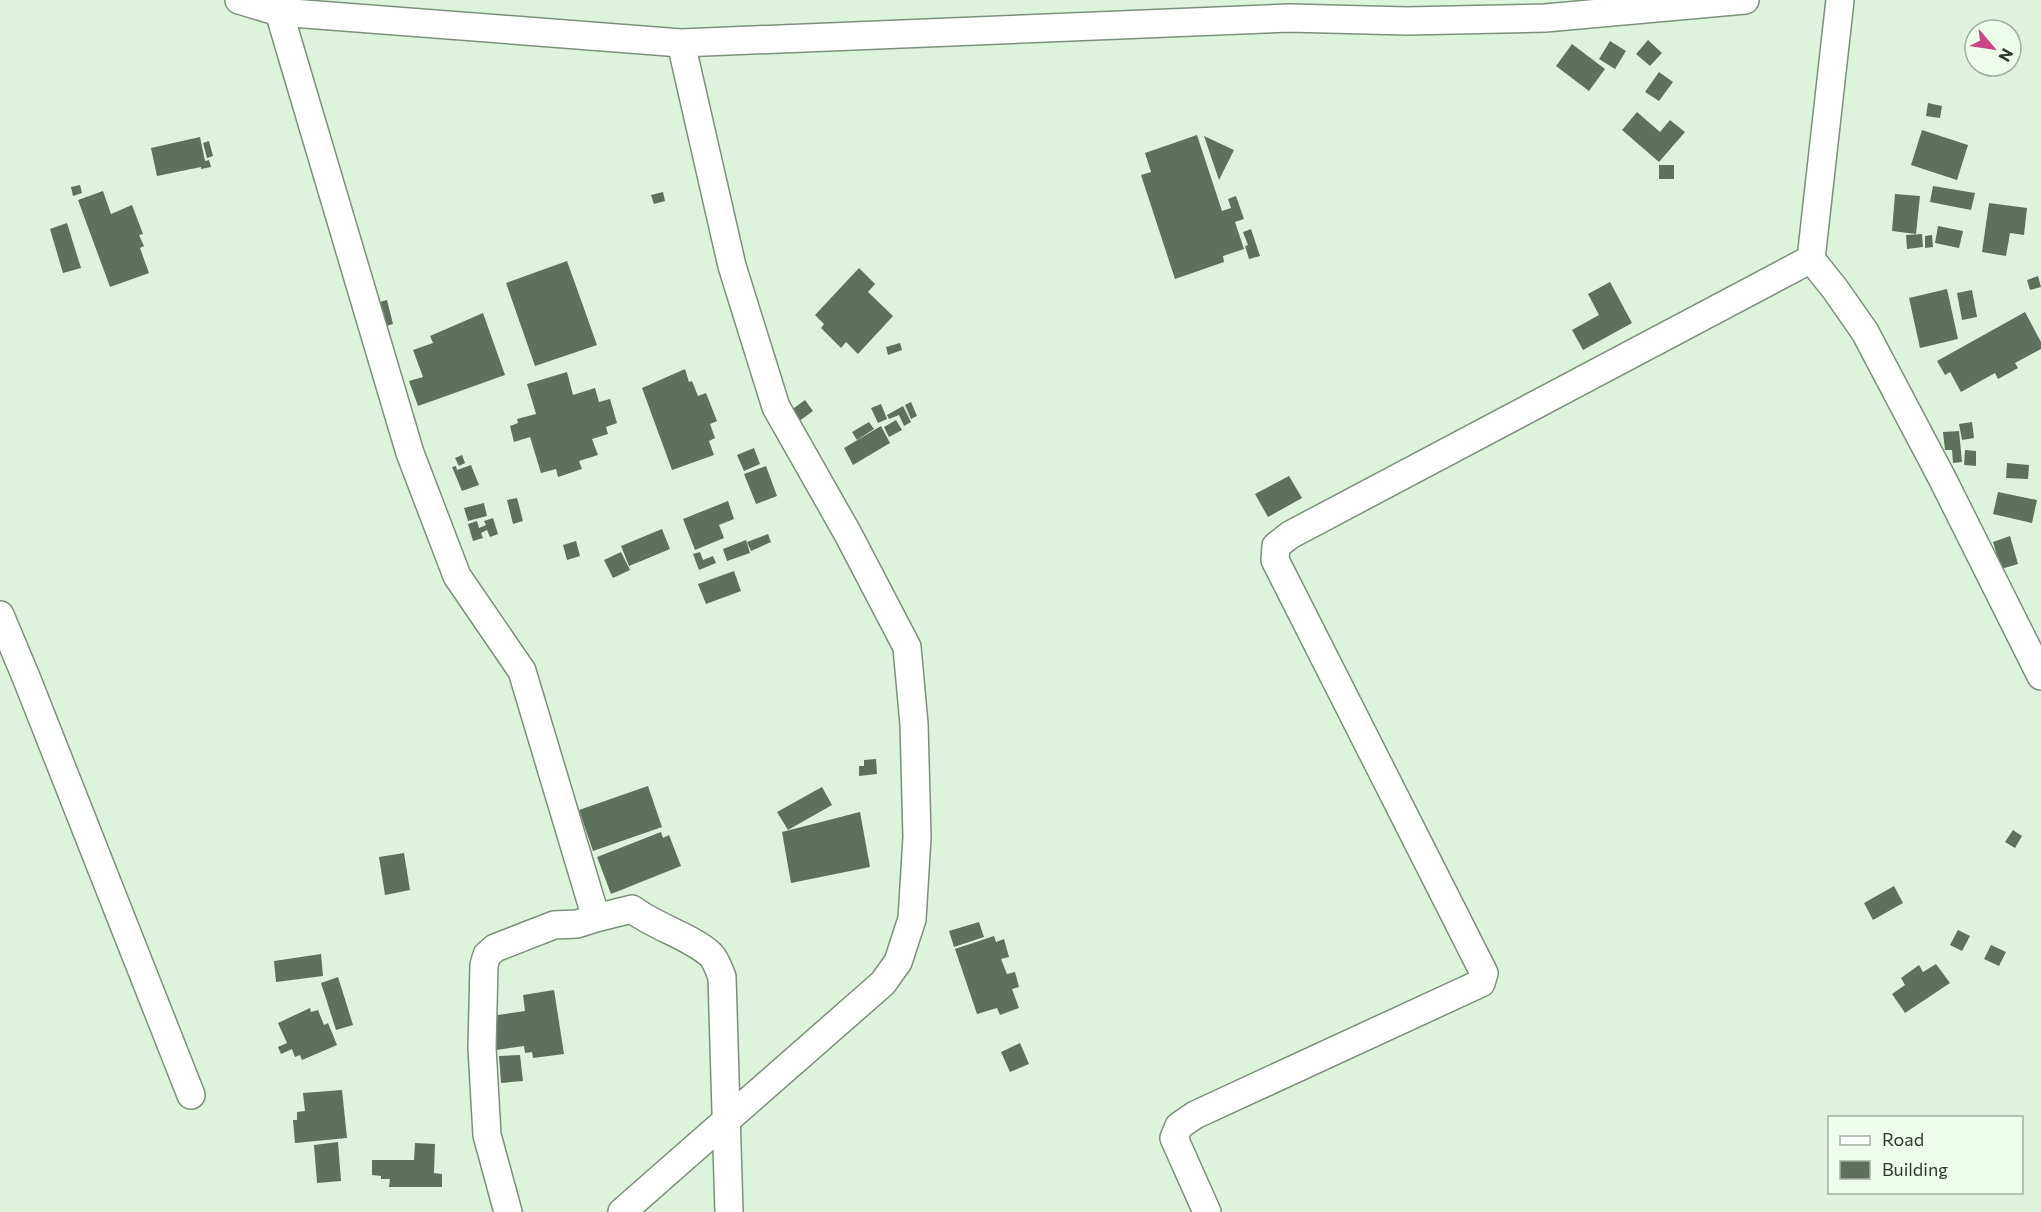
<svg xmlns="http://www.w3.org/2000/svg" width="2041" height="1212" font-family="Commissioner,sans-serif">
<rect width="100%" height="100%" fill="#ddf3db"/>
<path fill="#5e715d" d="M 1648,40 L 1662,53 L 1650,66 L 1636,54 Z
M 1610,41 L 1626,51 L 1615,69 L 1599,59 Z
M 1572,44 L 1605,69 L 1589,91 L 1556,66 Z
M 1659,72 L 1673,82 L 1659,101 L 1645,92 Z
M 1928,103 L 1942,106 L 1940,118 L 1926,116 Z
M 1637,112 L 1660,132 L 1670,120 L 1685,132 L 1659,162 L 1622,130 Z
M 1922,130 L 1968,145 L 1957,180 L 1911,165 Z
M 1197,135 L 1222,211 L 1231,208 L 1228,199 L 1236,196 L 1244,219 L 1235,222 L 1244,249 L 1223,256 L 1224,262 L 1175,279 L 1141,175 L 1151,172 L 1145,153 Z
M 1204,136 L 1234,150 L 1219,180 Z
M 200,137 L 205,161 L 209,160 L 211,167 L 201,169 L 201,167 L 157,176 L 151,148 Z
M 209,141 L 213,156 L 207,158 L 203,143 Z
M 1659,165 L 1674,165 L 1674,179 L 1659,179 Z
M 80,185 L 82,193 L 73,196 L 71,187 Z
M 1933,186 L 1975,193 L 1971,210 L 1930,202 Z
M 103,191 L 111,214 L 132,205 L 143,234 L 139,235 L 144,246 L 140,248 L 149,273 L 110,287 L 78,200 Z
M 663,192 L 665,201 L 654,204 L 651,195 Z
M 1895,194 L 1920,196 L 1916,234 L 1892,231 Z
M 1989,203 L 2027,208 L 2024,235 L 2010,233 L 2006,256 L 1982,252 Z
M 67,223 L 81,268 L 63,273 L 50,229 Z
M 1938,226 L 1963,231 L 1959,248 L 1935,243 Z
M 1251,229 L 1260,256 L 1249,259 L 1245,246 L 1248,245 L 1243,232 Z
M 1922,234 L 1923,247 L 1907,249 L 1906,235 Z
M 1932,235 L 1933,247 L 1925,248 L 1925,236 Z
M 567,261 L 597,345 L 535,366 L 506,283 Z
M 859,268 L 875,284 L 868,292 L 893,316 L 858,354 L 846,342 L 841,348 L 821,328 L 824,324 L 815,315 Z
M 2038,276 L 2041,287 L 2030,290 L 2027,280 Z
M 1610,282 L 1632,323 L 1583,350 L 1572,330 L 1599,315 L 1588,294 Z
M 1947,289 L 1958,339 L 1920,348 L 1909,298 Z
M 1972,290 L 1977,317 L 1962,320 L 1957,293 Z
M 387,300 L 393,324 L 383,327 L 376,303 Z
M 2025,312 L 2041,342 L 2041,349 L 2015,363 L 2018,368 L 1998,379 L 1995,373 L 1961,392 L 1950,372 L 1945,375 L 1937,361 Z
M 483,313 L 505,375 L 418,406 L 409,381 L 423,377 L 413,350 L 433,343 L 430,336 Z
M 900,343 L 902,350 L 888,355 L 886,347 Z
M 685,369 L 689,382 L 692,381 L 698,396 L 706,393 L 717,421 L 710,424 L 715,438 L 709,441 L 714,455 L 672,470 L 642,388 Z
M 567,372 L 573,395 L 595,388 L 599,402 L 610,399 L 617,423 L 606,427 L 608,434 L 592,439 L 598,455 L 579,461 L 582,469 L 558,477 L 556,469 L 541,473 L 530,437 L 514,442 L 510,426 L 518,423 L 517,419 L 536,414 L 527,384 Z
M 805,400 L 813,411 L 798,422 L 790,411 Z
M 911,402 L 917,416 L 911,419 L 905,405 Z
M 881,404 L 887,419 L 878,423 L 871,408 Z
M 903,406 L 911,422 L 904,426 L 899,415 L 889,419 L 887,415 Z
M 896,420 L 902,430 L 889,437 L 884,427 Z
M 869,422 L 874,429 L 857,440 L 852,432 Z
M 1972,422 L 1974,438 L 1962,440 L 1959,424 Z
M 881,426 L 890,443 L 853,465 L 844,448 Z
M 1959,431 L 1962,462 L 1953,463 L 1952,450 L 1945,450 L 1943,432 Z
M 754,448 L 760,464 L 744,471 L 737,455 Z
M 1965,450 L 1976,451 L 1976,466 L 1964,465 Z
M 462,455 L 465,463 L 459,466 L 455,458 Z
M 2007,463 L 2029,465 L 2028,479 L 2006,478 Z
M 471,465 L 479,485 L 462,491 L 452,467 L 456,466 L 457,470 Z
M 766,466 L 777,496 L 756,504 L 744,474 Z
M 1289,476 L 1302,498 L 1268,517 L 1255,494 Z
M 1998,492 L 2037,500 L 2032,523 L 1993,514 Z
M 517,498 L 523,521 L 513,524 L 507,500 Z
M 728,501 L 734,519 L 719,525 L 724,538 L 695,550 L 683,519 Z
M 484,503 L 487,516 L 468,521 L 464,508 Z
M 493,518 L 498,534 L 490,537 L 487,530 L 481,533 L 483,538 L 473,541 L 468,524 L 477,521 L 479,528 L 486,525 L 484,521 Z
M 662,529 L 670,549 L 629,566 L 621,546 Z
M 768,534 L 771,542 L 751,551 L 747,542 Z
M 2010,536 L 2018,564 L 2001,569 L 1993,542 Z
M 746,540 L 750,553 L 727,561 L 723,549 Z
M 576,541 L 580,556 L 567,560 L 563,545 Z
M 621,552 L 630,570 L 613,578 L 604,560 Z
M 700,552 L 703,560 L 713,556 L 716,563 L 699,570 L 693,554 Z
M 734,571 L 741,591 L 706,604 L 698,584 Z
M 876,759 L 877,774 L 859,776 L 859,766 L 864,766 L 864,760 Z
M 648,786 L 662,827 L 593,851 L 579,810 Z
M 822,787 L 832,805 L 788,830 L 777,812 Z
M 860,812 L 870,867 L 791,883 L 782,832 Z
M 2013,830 L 2022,836 L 2015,848 L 2005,842 Z
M 661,832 L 663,838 L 669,835 L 681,866 L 611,894 L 597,857 Z
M 404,853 L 410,890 L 385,895 L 379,857 Z
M 1894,886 L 1903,903 L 1873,920 L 1864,903 Z
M 979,922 L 984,937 L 954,947 L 949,931 Z
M 1958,930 L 1970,936 L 1962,951 L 1950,945 Z
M 994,936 L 996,942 L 1004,939 L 1009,957 L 1001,959 L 1007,974 L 1015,972 L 1019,987 L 1012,989 L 1019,1008 L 1000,1015 L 997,1008 L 977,1014 L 955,949 Z
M 1991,945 L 2006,952 L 1999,966 L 1984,959 Z
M 321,954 L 323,976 L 276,982 L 274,961 Z
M 1936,964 L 1950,983 L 1905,1013 L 1892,994 L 1905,985 L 1901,978 L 1919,965 L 1923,972 Z
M 338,977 L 353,1025 L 336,1030 L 321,983 Z
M 554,990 L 564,1054 L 533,1058 L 532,1052 L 525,1053 L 524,1046 L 496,1050 L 491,1016 L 525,1011 L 523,995 Z
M 310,1008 L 311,1012 L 318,1010 L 324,1025 L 328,1023 L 337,1045 L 302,1060 L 300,1055 L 295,1057 L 292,1049 L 281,1054 L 278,1047 L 287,1043 L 278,1023 Z
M 1020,1043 L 1029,1064 L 1010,1072 L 1001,1052 Z
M 520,1055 L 523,1081 L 501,1083 L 499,1056 Z
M 342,1090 L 347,1138 L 295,1143 L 293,1120 L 297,1120 L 297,1112 L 305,1111 L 303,1093 Z
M 338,1142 L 341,1181 L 317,1183 L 314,1145 Z
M 415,1143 L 435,1144 L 434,1173 L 442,1174 L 442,1187 L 389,1187 L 390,1179 L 381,1179 L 381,1176 L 372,1175 L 372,1160 L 414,1160 Z"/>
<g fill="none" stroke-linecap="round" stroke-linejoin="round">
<defs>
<path id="minor" d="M 239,0 L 279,12 L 681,43 L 1289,18 L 1407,21 L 1545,18 L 1745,0
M 1840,0 L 1811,259 L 1835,289 L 1865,332 L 1942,478 L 2041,676
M 279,12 L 410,453 L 457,576 L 522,671 L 596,918 L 577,924 L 554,925 L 495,948 L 487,955 L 484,965 L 482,1048 L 487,1135 L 508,1212
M 0,615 L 26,677 L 191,1095
M 596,918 L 632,909 C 655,927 692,937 711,955 C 716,960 719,970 722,977 L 729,1212
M 622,1212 L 883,983 L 898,962 L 912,919 L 917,837 L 914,724 L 907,647 L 848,534 L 776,407 L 732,266 L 681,43
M 1207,1212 L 1174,1138 L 1179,1126 L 1195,1115 L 1481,983 L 1484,973 L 1275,560 L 1276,546 L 1290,535 L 1811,259"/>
</defs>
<use href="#minor" stroke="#7c907b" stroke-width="30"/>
<use href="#minor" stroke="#fff" stroke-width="27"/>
</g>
<rect x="1828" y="1116" width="195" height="78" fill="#edffeb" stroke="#a1b0a0" stroke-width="1.5"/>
<rect x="1840" y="1136" width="30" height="9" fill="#ffffff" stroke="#a1b0a0" stroke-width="1.5"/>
<text x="1882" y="1146" font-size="18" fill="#303930">Road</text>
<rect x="1840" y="1161" width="30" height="18" fill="#5e715d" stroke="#a1b0a0" stroke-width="1.5"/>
<text x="1882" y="1176" font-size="18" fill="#303930">Building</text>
<g transform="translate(1993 48) rotate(119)"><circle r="28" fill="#edffeb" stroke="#a1b0a0" stroke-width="1.5"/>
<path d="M0-4.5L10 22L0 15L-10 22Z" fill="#cb4688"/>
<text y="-9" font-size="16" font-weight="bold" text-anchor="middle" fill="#303930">N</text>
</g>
</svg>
